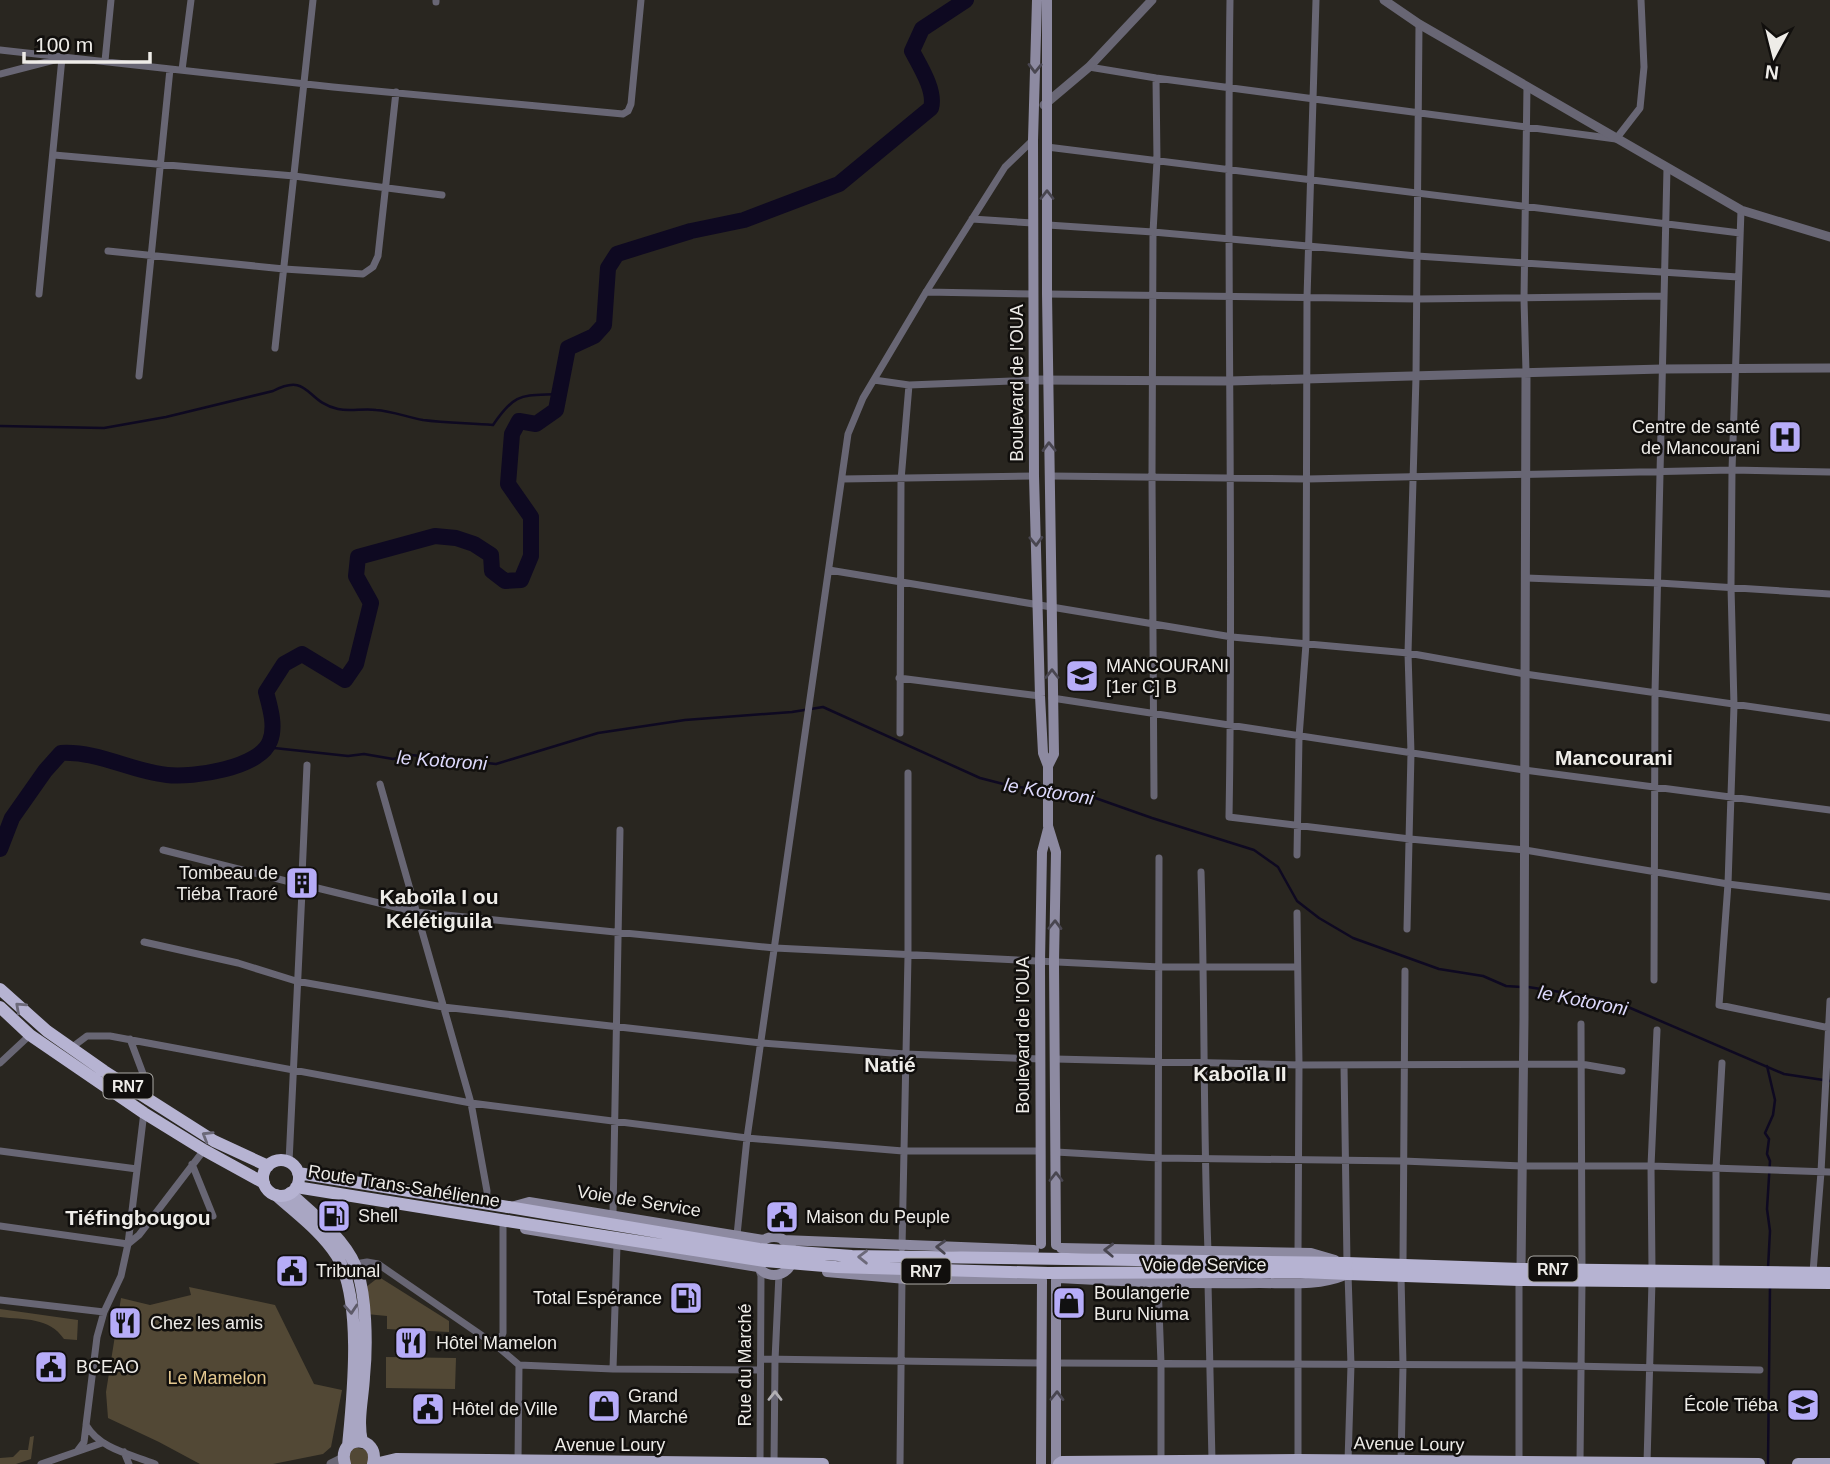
<svg xmlns="http://www.w3.org/2000/svg" width="1830" height="1464" font-family="Arial,sans-serif">
<rect width="100%" height="100%" fill="#292620"/>
<path fill="#524835" d="M 379,1277 L 449,1321 L 449,1332 L 387,1329 L 387,1316 L 366,1314 L 366,1287 Z
M 189,1287 L 275,1305 L 314,1384 L 342,1390 L 331,1447 L 323,1454 L 273,1464 L 200,1464 L 159,1442 L 108,1418 L 106,1392 L 121,1298 L 150,1305 L 191,1295 Z
M 0,1309 L 78,1320 L 77,1340 L 64,1339 C 49,1317 25,1320 0,1317 Z
M 386,1357 L 456,1358 L 455,1389 L 386,1388 Z
M 34,1436 L 31,1459 L 16,1464 L 0,1464 L 0,1458 L 13,1457 L 20,1450 L 28,1450 L 30,1437 Z
M 353,1447 L 368,1450 L 368,1464 L 350,1464 L 348,1452 Z"/>
<g fill="none" stroke-linecap="round" stroke-linejoin="round">
<path stroke="#0e0921" stroke-width="2.5" d="M 0,426 L 104,428 L 166,417 L 273,391 C 310,372 305,402 338,409 C 350,412 363,408 376,410 C 391,411 407,417 423,420 C 446,423 470,423 493,425 C 516,391 522,396 560,394
M 265,747 L 348,756 L 364,754 L 393,759 L 411,755 L 496,764 L 598,733 L 685,720 L 792,712 L 823,707 L 980,778 L 1015,787 L 1044,789
M 1050,789 L 1084,794 L 1152,818 L 1254,850 L 1278,867 L 1297,901 L 1319,918 L 1353,938 L 1439,969 L 1483,976 L 1506,986 L 1521,987
M 1528,987 L 1586,996 L 1621,1004 L 1784,1074 L 1830,1081
M 1767,1066 L 1775,1100 L 1773,1115 L 1765,1133 L 1769,1139 L 1767,1154 L 1770,1161 L 1767,1209 L 1770,1231 L 1768,1268
M 1768,1464 L 1770,1285"/>
<path stroke="#0e0921" stroke-width="16" d="M 0,849 L 12,818 L 45,771 L 61,753 C 99,751 130,771 167,775 C 193,778 260,768 270,741 C 276,726 270,707 266,692 L 284,664 L 302,654 L 345,680 L 356,664 L 371,603 L 356,576 L 358,557 L 435,536 L 456,538 L 474,544 L 491,555 L 492,571 L 505,581 L 521,580 L 531,556 L 531,517 L 508,484 L 512,434 L 519,421 L 536,424 L 556,410 L 568,348 L 594,336 L 604,325 L 608,268 L 617,254 L 691,231 L 744,220 L 839,184 L 931,108 C 936,91 920,66 912,51 L 922,29 L 966,0"/>
<path stroke="#686674" stroke-width="7" d="M 1230,0 C 1226,272 1234,544 1229,817 L 1410,839 L 1525,850 L 1728,884 L 1830,897
M 436,2 L 436,0
M 0,50 L 333,87 L 623,114 L 628,111 L 631,104 L 641,0
M 105,61 L 111,0
M 1089,67 L 1156,78 L 1616,139 L 1640,108 L 1644,67 L 1641,0
M 182,70 L 191,0
M 0,74 L 62,58 L 39,294
M 1047,147 L 1740,233
M 54,155 L 294,176 L 442,195
M 1741,210 L 1732,470 L 1731,587 L 1734,706 L 1728,884 L 1719,1005 L 1830,1028
M 972,219 L 1033,223
M 1048,225 L 1153,232 L 1417,256 L 1738,277
M 108,251 L 284,269 L 363,274 L 373,267 L 378,256 L 396,92
M 926,292 L 1034,294
M 1047,294 L 1417,299 L 1664,296
M 275,348 L 313,0
M 1526,372 L 1524,299 L 1527,86
M 139,376 L 170,69
M 874,380 L 909,385 L 1035,380
M 1050,476 L 1307,479 L 1732,470 L 1830,472
M 842,479 L 1034,476
M 829,570 L 1232,637 L 1408,653 L 1525,674 L 1830,718
M 1526,578 L 1659,583 L 1830,594
M 899,678 L 1040,696
M 1052,698 L 1524,770 L 1830,810
M 900,733 L 901,480 L 909,385
M 380,784 L 471,1103 L 487,1191 L 486,1204
M 1154,796 L 1152,477 L 1153,232 L 1157,161 L 1156,78
M 163,850 L 294,883
M 1297,855 L 1299,737 L 1306,644 L 1307,298 L 1316,0
M 1201,872 C 1205,998 1203,1125 1208,1251
M 302,875 L 307,765
M294 883a8 8 0 1 1 16 0a8 8 0 1 1-16 0Z
M 309,886 L 416,912 L 775,948 L 1160,967 L 1297,967
M 1297,913 L 1299,1065 L 1298,1253
M 1407,929 L 1411,753 L 1408,653 L 1416,377 L 1419,24
M 144,942 L 238,963 L 296,981 L 443,1007 L 761,1043 L 905,1054 L 1040,1059
M 1654,980 L 1655,693 L 1667,168
M 1581,1024 L 1582,1270
M 130,1039 L 148,1087 L 147,1101
M 71,1048 L 87,1036 L 110,1036 L 471,1103 L 747,1138 L 903,1151 L 1040,1151
M 1055,1059 L 1299,1065 L 1581,1064 L 1622,1071
M 0,1063 L 30,1035
M 1344,1065 L 1347,1263
M 144,1112 L 128,1244 L 121,1276 L 104,1312 L 97,1337 L 86,1425 C 100,1449 130,1454 155,1464
M 0,1151 L 137,1169
M 1056,1152 L 1159,1158 L 1403,1161 L 1522,1166 L 1651,1166 L 1830,1172
M 289,1162 L 302,891
M 192,1164 L 213,1216
M 613,1214 L 620,830
M 0,1226 L 128,1244 L 139,1235 L 204,1150
M 737,1235 L 747,1138 L 848,434 L 863,398 L 926,292 L 1005,167 L 1033,140
M 902,1248 L 908,956 L 908,773
M 1158,1252 L 1159,858
M 355,1264 L 367,1262 L 378,1264 L 497,1346 L 519,1365 L 613,1369 L 760,1370
M 1403,1264 L 1405,971
M 758,1267 L 761,1276 L 760,1464
M 1652,1270 L 1651,1166 L 1657,1030
M 1716,1270 L 1716,1168 L 1722,1063
M 1813,1272 L 1821,1172 L 1830,1001
M 1348,1274 L 1351,1365 L 1348,1461
M 1158,1283 L 1161,1363 L 1161,1461
M 1208,1283 L 1212,1461
M 0,1300 L 104,1312
M 497,1346 L 503,1333 L 503,1220
M 761,1359 L 1042,1363
M 1057,1363 L 1521,1365 L 1760,1370
M 613,1369 L 617,1245
M 78,1450 L 84,1442 L 86,1426
M 124,1452 L 129,1464
M 1298,1460 L 1298,1283
M 1401,1461 L 1403,1365 L 1401,1276
M 518,1462 L 519,1365
M 1519,1462 L 1519,1280
M 1580,1462 L 1582,1281
M 1647,1463 L 1652,1281
M 41,1464 L 102,1443
M 774,1464 L 775,1360 L 779,1274
M 900,1464 L 902,1277"/>
<path stroke="#686674" stroke-width="9" d="M 1384,0 L 1419,24 L 1741,210 L 1830,237
M 1044,105 L 1089,67 L 1152,0
M 1035,380 L 1230,381 L 1662,369 L 1830,368
M 1521,1269 L 1524,1019 L 1526,372
M 331,1464 L 343,1458"/>
<path stroke="#8d8aa1" stroke-width="10" d="M 1037,0 L 1033,140 L 1034,476 L 1040,696 L 1043,753 L 1048,766
M 1047,0 L 1047,294 L 1054,754 L 1048,766 L 1048,826 L 1056,852 L 1054,962 L 1056,1245
M 511,1207 L 529,1202 L 764,1240
M 525,1229 L 758,1267
M755 1256a19 19 0 1 1 38 0a19 19 0 1 1-38 0Z
M 783,1240 L 1034,1250
M 1041,1244 L 1040,962 L 1042,852 L 1048,829
M 1061,1248 L 1311,1253 L 1335,1260
M 827,1272 L 906,1279 L 1038,1279
M 1059,1278 C 1126,1282 1193,1284 1260,1283 C 1288,1283 1318,1286 1345,1275
M 1041,1464 L 1042,1280
M 1056,1464 L 1056,1280"/>
<path stroke="#a9a6c3" stroke-width="12" d="M 290,1193 C 311,1212 344,1238 355,1265 C 367,1292 367,1348 364,1377 C 363,1398 357,1421 362,1442
M 276,1195 C 297,1214 322,1232 337,1256 C 363,1301 353,1394 348,1446
M 345,1464 C 336,1434 381,1434 373,1464
M 375,1464 L 396,1459 L 823,1464
M 1059,1464 L 1062,1462 L 1298,1460 L 1759,1464
M 1798,1464 L 1830,1464"/>
<path stroke="#b6b3d2" stroke-width="12" d="M 0,989 L 47,1031 L 104,1071 L 214,1141 L 268,1166
M 0,1007 L 30,1035 L 144,1113 L 204,1150 L 264,1183
M263 1178a18 18 0 1 1 36 0a18 18 0 1 1-36 0Z
M 298,1173 L 508,1207
M 296,1187 L 507,1221
M 1347,1263 L 1521,1269 L 1830,1273
M 1348,1274 L 1519,1280 L 1830,1283"/>
<path stroke="#b6b3d2" stroke-width="12" d="M 508,1207 L 759,1249 L 852,1256 L 1347,1263
M 507,1221 L 765,1261 L 836,1267 L 1048,1273 L 1303,1272 L 1348,1274"/>
</g>
<defs><path id="oneway-chevron" d="M-2-3.5L2.5 0L-2 3.5" fill="none" stroke-width="1.6" stroke-linecap="round" stroke-linejoin="round" transform="scale(1.75)"/></defs>
<g stroke="#494650">
<use href="#oneway-chevron" transform="translate(1035 68) rotate(91)"/>
<use href="#oneway-chevron" transform="translate(1047 195) rotate(-90)"/>
<use href="#oneway-chevron" transform="translate(1049 447) rotate(-91)"/>
<use href="#oneway-chevron" transform="translate(1036 541) rotate(88)"/>
<use href="#oneway-chevron" transform="translate(1052 674) rotate(-90)"/>
<use href="#oneway-chevron" transform="translate(1055 925) rotate(-89)"/>
<use href="#oneway-chevron" transform="translate(1056 1177) rotate(-90)"/>
<use href="#oneway-chevron" transform="translate(941 1247) rotate(-178)"/>
<use href="#oneway-chevron" transform="translate(1109 1250) rotate(-178)"/>
<use href="#oneway-chevron" transform="translate(1057 1396) rotate(-89)"/>
</g>
<g stroke="#6c6979">
<use href="#oneway-chevron" transform="translate(20 1007) rotate(-138)"/>
<use href="#oneway-chevron" transform="translate(207 1136) rotate(-149)"/>
<use href="#oneway-chevron" transform="translate(863 1257) rotate(-179)"/>
</g>
<use stroke="#5d5a68" href="#oneway-chevron" transform="translate(351 1309) rotate(86)"/>
<use stroke="#b2b0b4" href="#oneway-chevron" transform="translate(775 1396) rotate(-90)"/>
<defs>
<symbol id="hospital-square" viewBox="-11 -11 22 22"><rect x="-9" y="-9" width="18" height="18" rx="4" fill="#b6acf8" stroke="#110f0d"/><path d="M-5-5h3v3.5h4V-5h3V5h-3V1.5h-4V5h-3Z" fill="#111"/></symbol>
<symbol id="school-square" viewBox="-11 -11 22 22"><rect x="-9" y="-9" width="18" height="18" rx="4" fill="#b6acf8" stroke="#110f0d"/><path d="M0-5L7-2L0 1L-7-2ZM-4 1L0 2.5L4 1V4Q0 6-4 4Z" fill="#111"/></symbol>
<symbol id="building-square" viewBox="-11 -11 22 22"><rect x="-9" y="-9" width="18" height="18" rx="4" fill="#b6acf8" stroke="#110f0d"/><path d="M-4-6H4V6H1V3H-1V6H-4ZM-2.5-4.3h1.7v1.8h-1.7ZM.8-4.3h1.7v1.8H.8ZM-2.5-1h1.7V.8h-1.7ZM.8-1h1.7V.8H.8Z" fill="#111"/></symbol>
<symbol id="fuel-square" viewBox="-11 -11 22 22"><rect x="-9" y="-9" width="18" height="18" rx="4" fill="#b6acf8" stroke="#110f0d"/><path d="M-5.5-6h7V0h2V4h1.3V-2.5L3-4.5l.8-.8L6-3V5H2.5V1h-1V6h-7ZM-4.2-4.7v3.2H.2V-4.7Z" fill="#111"/></symbol>
<symbol id="civic-square" viewBox="-11 -11 22 22"><rect x="-9" y="-9" width="18" height="18" rx="4" fill="#b6acf8" stroke="#110f0d"/><path d="M-.6-6.5H3V-4.5H.6V-3L4-1V1h2V6H-6V1h2V-1L-.6-3ZM-1.2 2.5V6h2.4V2.5Z" fill="#111"/></symbol>
<symbol id="shop-square" viewBox="-11 -11 22 22"><rect x="-9" y="-9" width="18" height="18" rx="4" fill="#b6acf8" stroke="#110f0d"/><path d="M-5-2.5h2.3a2.7 3.5 0 0 1 5.4 0H5L5.5 6h-11ZM-1.5-2.5h3a1.5 2.3 0 0 0-3 0Z" fill="#111"/></symbol>
<symbol id="restaurant-square" viewBox="-11 -11 22 22"><rect x="-9" y="-9" width="18" height="18" rx="4" fill="#b6acf8" stroke="#110f0d"/><path d="M-5-6h1v4h1v-4h1v4h1v-4h1v5L-1.5 .5V6h-2V.5L-5-1ZM5-6V6H3V1.5H1.5Q1.5-4 5-6Z" fill="#111"/></symbol>
</defs>
<g fill-rule="evenodd">
<use href="#hospital-square" x="1766" y="418" width="38" height="38"/>
<use href="#school-square" x="1063" y="657" width="38" height="38"/>
<use href="#building-square" x="283" y="864" width="38" height="38"/>
<use href="#fuel-square" x="315" y="1197" width="38" height="38"/>
<use href="#civic-square" x="763" y="1198" width="38" height="38"/>
<use href="#civic-square" x="273" y="1252" width="38" height="38"/>
<use href="#fuel-square" x="667" y="1279" width="38" height="38"/>
<use href="#shop-square" x="1050" y="1284" width="38" height="38"/>
<use href="#restaurant-square" x="106" y="1304" width="38" height="38"/>
<use href="#restaurant-square" x="392" y="1324" width="38" height="38"/>
<use href="#civic-square" x="32" y="1348" width="38" height="38"/>
<use href="#school-square" x="1784" y="1386" width="38" height="38"/>
<use href="#shop-square" x="585" y="1387" width="38" height="38"/>
<use href="#civic-square" x="409" y="1390" width="38" height="38"/>
</g>
<g text-anchor="middle" stroke-width="5" stroke-linejoin="round" paint-order="stroke">
<g fill="#110f0d" stroke="#acaaa6" stroke-width="2">
<rect x="103.5" y="1073.5" width="49" height="25" rx="5"/>
<rect x="1528.5" y="1256.5" width="49" height="25" rx="5"/>
<rect x="901.5" y="1258.5" width="49" height="25" rx="5"/>
</g>
<g font-size="16" font-weight="bold" fill="#eeece8">
<text x="128" y="1092">RN7</text>
<text x="1553" y="1275">RN7</text>
<text x="926" y="1277">RN7</text>
</g>
<g font-size="18" fill="#eeece8" stroke="#110f0d">
<text transform="translate(1017 383) rotate(-90)" y="6">Boulevard de l'OUA</text>
<text transform="translate(1023 1035) rotate(-90)" y="6">Boulevard de l'OUA</text>
<text transform="translate(404 1186) rotate(9)" y="6">Route Trans-Sahélienne</text>
<text transform="translate(639 1201) rotate(9)" y="6">Voie de Service</text>
<text x="1204" y="1271">Voie de Service</text>
<text transform="translate(745 1365) rotate(-90)" y="6">Rue du Marché</text>
<text transform="translate(1409 1444) rotate(1)" y="6">Avenue Loury</text>
<text x="610" y="1451">Avenue Loury</text>
</g>
<g font-size="18" fill="#eeece8" stroke="#110f0d" text-anchor="start">
<text x="1760" y="433" text-anchor="end">Centre de santé<tspan x="1760" dy="21">de Mancourani</tspan></text>
<text x="1106" y="672">MANCOURANI<tspan x="1106" dy="21">[1er C] B</tspan></text>
<text x="278" y="879" text-anchor="end">Tombeau de<tspan x="278" dy="21">Tiéba Traoré</tspan></text>
<text x="358" y="1222">Shell</text>
<text x="806" y="1223">Maison du Peuple</text>
<text x="316" y="1277">Tribunal</text>
<text x="1094" y="1299">Boulangerie<tspan x="1094" dy="21">Buru Niuma</tspan></text>
<text x="662" y="1304" text-anchor="end">Total Espérance</text>
<text x="150" y="1329">Chez les amis</text>
<text x="436" y="1349">Hôtel Mamelon</text>
<text x="76" y="1373">BCEAO</text>
<text x="628" y="1402">Grand<tspan x="628" dy="21">Marché</tspan></text>
<text x="1778" y="1411" text-anchor="end">École Tiéba</text>
<text x="452" y="1415">Hôtel de Ville</text>
</g>
<g font-size="18" fill="#e3c78f" stroke="#110f0d">
<text x="217" y="1384">Le Mamelon</text>
</g>
<g font-size="19" font-style="italic" fill="#ddd9fc" stroke="#110f0d">
<text transform="translate(442 760) rotate(4)" y="7">le Kotoroni</text>
<text transform="translate(1049 791) rotate(9)" y="7">le Kotoroni</text>
<text transform="translate(1583 1000) rotate(11)" y="7">le Kotoroni</text>
</g>
<g font-size="21" font-weight="bold" fill="#eeece8" stroke="#110f0d">
<text x="1614" y="765">Mancourani</text>
<text x="439" y="904">Kaboïla I ou<tspan x="439" dy="24">Kélétiguila</tspan></text>
<text x="890" y="1072">Natié</text>
<text x="1240" y="1081">Kaboïla II</text>
<text x="138" y="1225">Tiéfingbougou</text>
</g>
</g>
<g transform="translate(1774 56) rotate(187)" stroke="#110f0d" stroke-width="5" paint-order="stroke">
<path d="M0-5L12 26L0 18L-12 26Z" fill="#eeece8"/>
<text y="-10" font-size="19" font-weight="bold" text-anchor="middle" fill="#eeece8">N</text>
</g>
<path d="M24 52v10h126v-10" fill="none" stroke="#eeece8" stroke-width="3.5"/>
<text x="35" y="52" font-size="21" fill="#eeece8" stroke="#110f0d" stroke-width="5" paint-order="stroke">100 m</text>
</svg>
